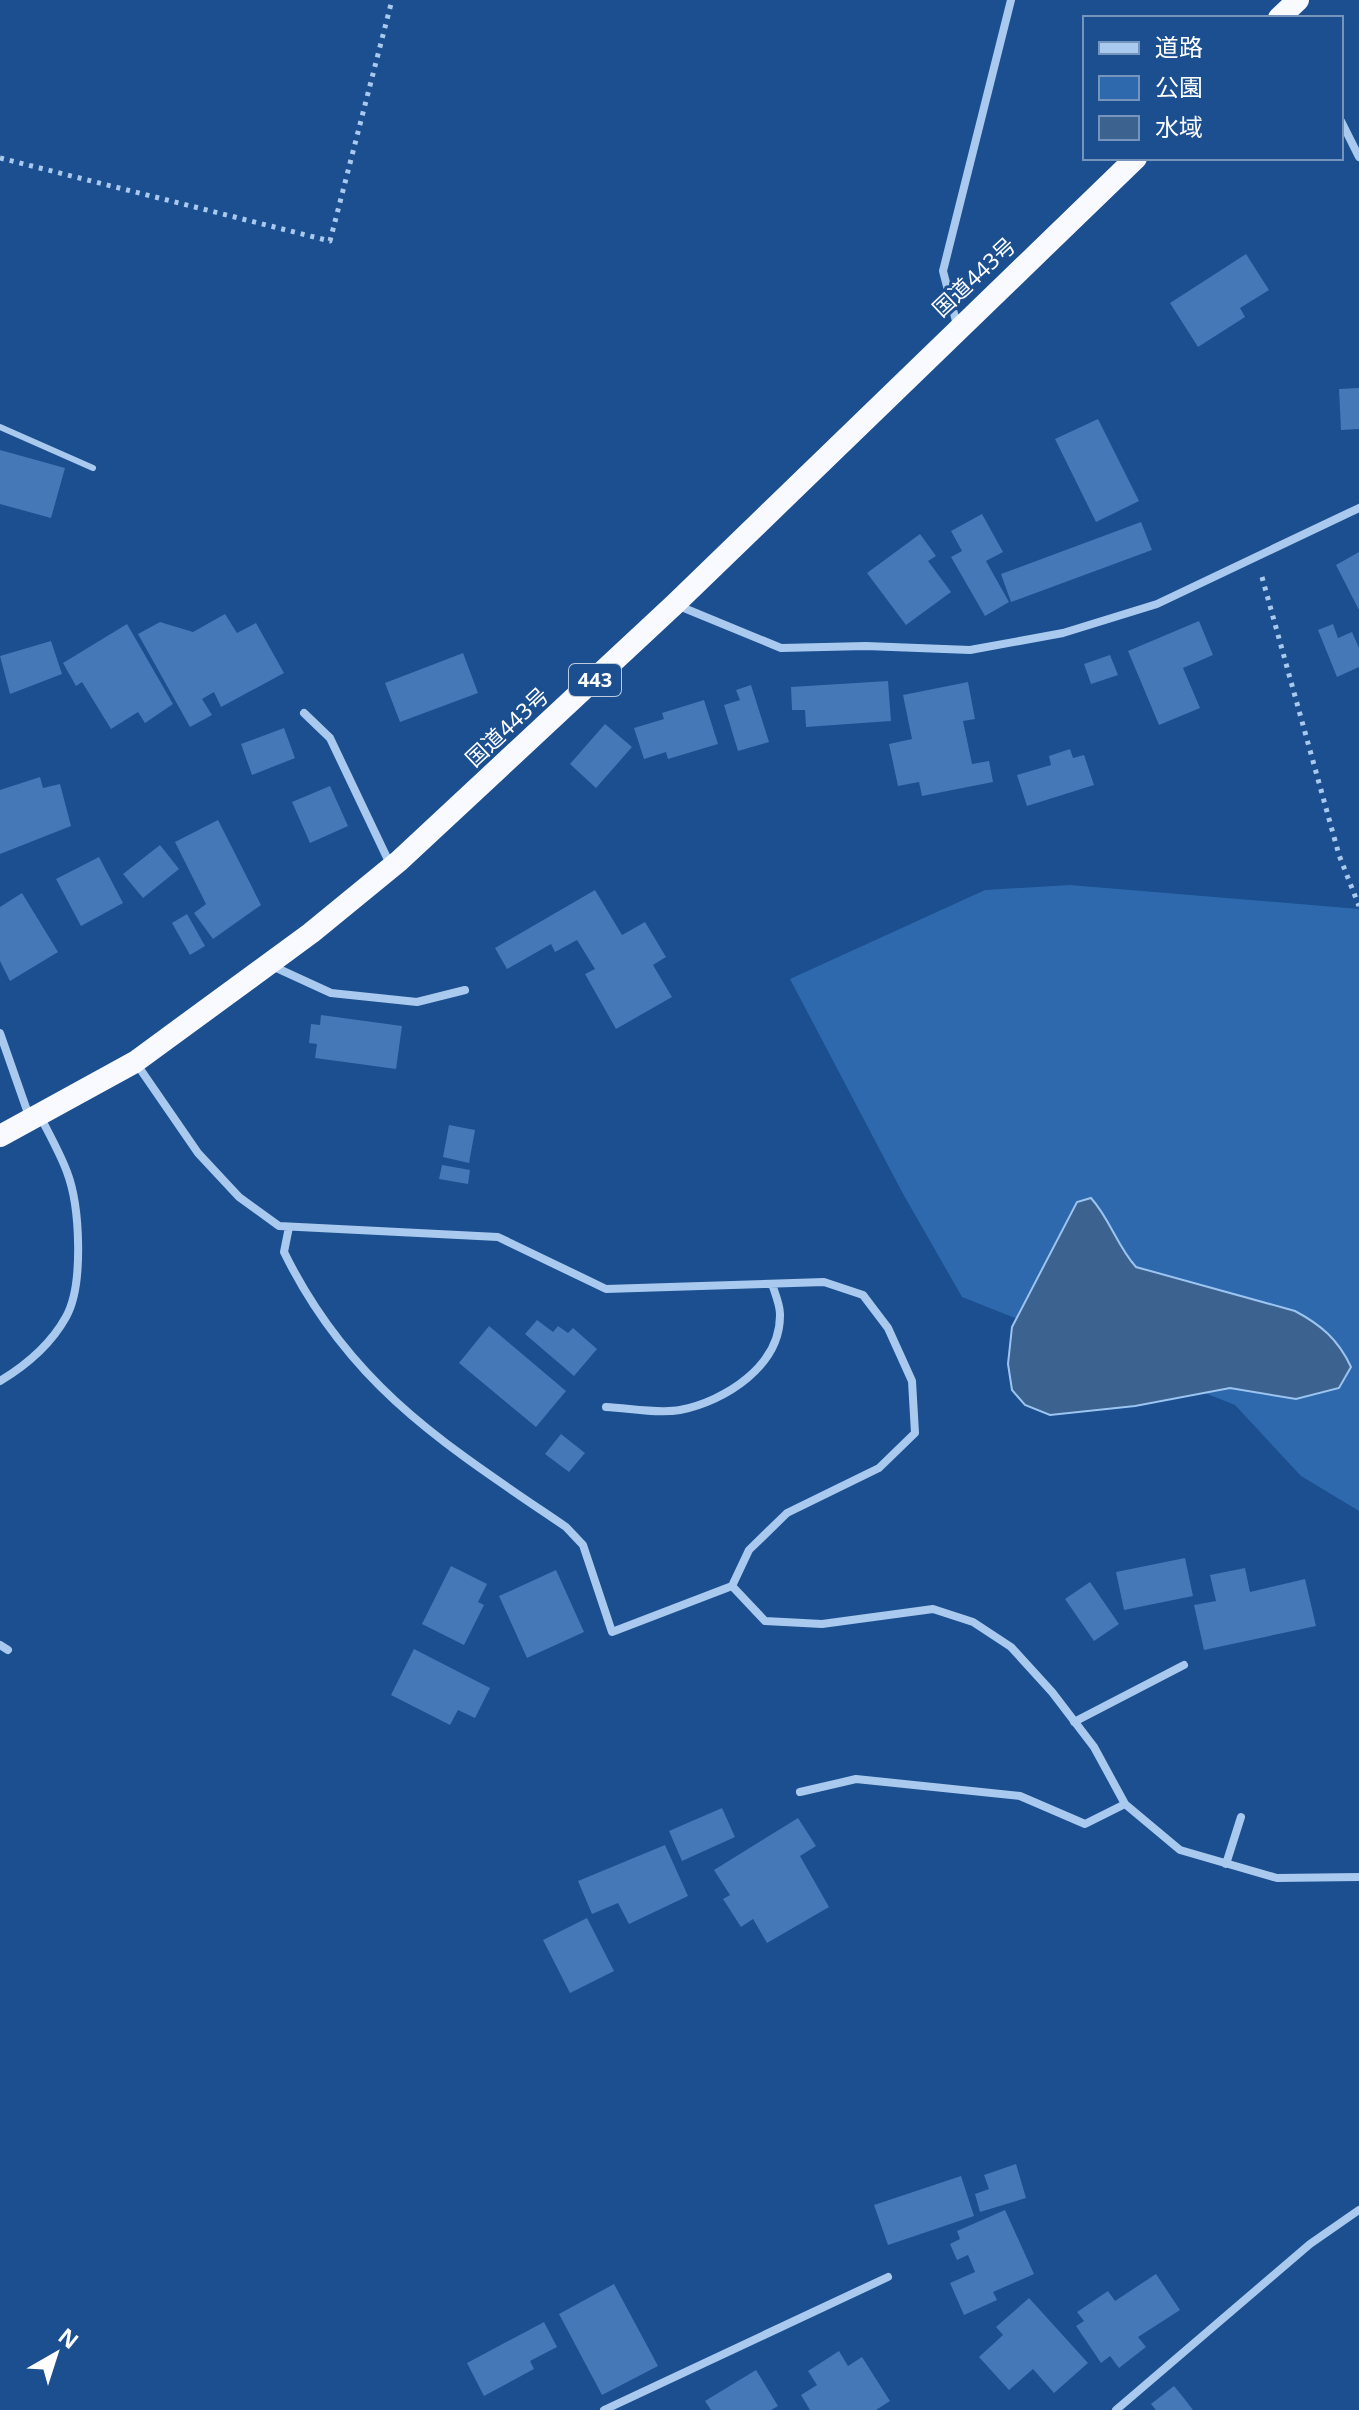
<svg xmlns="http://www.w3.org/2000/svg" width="1359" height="2410" font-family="'Noto Sans','Noto Sans JP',sans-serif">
<rect width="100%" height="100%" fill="#1b4f8f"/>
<path fill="#2e69ad" d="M 1070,885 L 1359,909 L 1359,1511 L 1301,1476 L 1235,1405 L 962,1297 L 902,1192 L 790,979 L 985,890 Z"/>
<path fill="#3c6290" stroke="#9cc4f0" stroke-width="2" d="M 1091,1198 C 1110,1219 1117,1246 1136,1267 L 1295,1311 C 1321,1325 1338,1339 1351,1367 L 1339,1388 L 1296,1399 L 1230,1388 L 1135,1406 L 1050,1415 L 1025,1405 L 1012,1390 L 1008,1364 L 1012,1327 L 1077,1202 Z"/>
<path fill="#4478b7" d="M 1246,254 L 1269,290 L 1240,308 L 1245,317 L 1198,347 L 1170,303 Z
M 1359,388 L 1359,429 L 1341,430 L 1339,389 Z
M 1098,419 L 1139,501 L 1096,522 L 1055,439 Z
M 0,450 L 65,468 L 51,518 L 0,504 Z
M 982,514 L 1003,552 L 986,561 L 1009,602 L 985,616 L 951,557 L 962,551 L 951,531 Z
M 1141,522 L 1152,550 L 1011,602 L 1001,574 Z
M 920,534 L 936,556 L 928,561 L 951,592 L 906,625 L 867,573 Z
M 1359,552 L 1359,610 L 1336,565 Z
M 225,614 L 237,633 L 256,623 L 284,673 L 221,707 L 214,692 L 202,699 L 212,715 L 190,727 L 138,634 L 160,622 L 193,632 Z
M 1199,621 L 1213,655 L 1183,668 L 1200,708 L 1159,725 L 1128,651 Z
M 127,624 L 173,704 L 145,723 L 138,712 L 111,729 L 82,682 L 76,686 L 63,663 Z
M 1333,624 L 1338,638 L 1352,632 L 1359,648 L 1359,667 L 1337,677 L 1318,630 Z
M 51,641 L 62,674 L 10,694 L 0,656 Z
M 463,653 L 478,693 L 400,722 L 385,683 Z
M 1110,655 L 1118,675 L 1091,684 L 1084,664 Z
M 888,681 L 891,721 L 806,727 L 805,710 L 792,710 L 791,687 Z
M 968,682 L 975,719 L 963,721 L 972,764 L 989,761 L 993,782 L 922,796 L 919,782 L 898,786 L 889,744 L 912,739 L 903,695 Z
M 751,685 L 769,742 L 738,751 L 724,705 L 740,700 L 736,690 Z
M 704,700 L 718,744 L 668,759 L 666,752 L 644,759 L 634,728 L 664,719 L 662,713 Z
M 605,724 L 632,747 L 596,788 L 570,764 Z
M 284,728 L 295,758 L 252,775 L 241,744 Z
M 1070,749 L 1073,758 L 1084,755 L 1094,785 L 1027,806 L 1017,775 L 1051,765 L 1049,756 Z
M 40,777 L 43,788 L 60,784 L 71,826 L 0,854 L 0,790 Z
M 330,786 L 348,826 L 310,843 L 292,802 Z
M 218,820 L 261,905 L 213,939 L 194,913 L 206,904 L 175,842 Z
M 160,845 L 179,869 L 143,898 L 123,874 Z
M 99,857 L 123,903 L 81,926 L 56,879 Z
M 595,890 L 622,935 L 645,922 L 666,957 L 653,965 L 672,997 L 616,1029 L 585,974 L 595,969 L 577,940 L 555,952 L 551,944 L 507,969 L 495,948 Z
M 22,893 L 58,952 L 10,981 L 0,961 L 0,907 Z
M 187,914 L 205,946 L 190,955 L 172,923 Z
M 321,1015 L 402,1026 L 396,1069 L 315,1058 L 317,1044 L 309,1043 L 311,1024 L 320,1025 Z
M 449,1125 L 475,1130 L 469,1163 L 443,1157 Z
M 442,1165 L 470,1170 L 468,1184 L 439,1179 Z
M 537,1320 L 553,1332 L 558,1326 L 568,1333 L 573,1328 L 597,1349 L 574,1376 L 525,1334 Z
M 489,1326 L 566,1391 L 536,1427 L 459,1363 Z
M 561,1434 L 585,1453 L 569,1472 L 545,1454 Z
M 1185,1558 L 1193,1596 L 1124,1610 L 1116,1572 Z
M 451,1566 L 487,1584 L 478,1602 L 484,1605 L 464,1645 L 422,1624 Z
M 1245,1568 L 1250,1592 L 1305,1579 L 1316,1626 L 1204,1650 L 1194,1605 L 1216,1601 L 1210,1575 Z
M 556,1570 L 584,1632 L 527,1658 L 499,1596 Z
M 1090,1582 L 1119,1624 L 1094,1641 L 1065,1599 Z
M 414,1649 L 490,1688 L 475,1718 L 458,1710 L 450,1725 L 391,1695 Z
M 722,1808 L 735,1837 L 682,1861 L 669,1831 Z
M 798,1818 L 816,1846 L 800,1856 L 829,1907 L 767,1943 L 753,1919 L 741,1927 L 723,1899 L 730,1895 L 714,1870 Z
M 665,1845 L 688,1896 L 629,1924 L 618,1903 L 592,1914 L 578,1881 Z
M 587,1918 L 614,1971 L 570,1993 L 543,1940 Z
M 1016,2164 L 1026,2198 L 980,2212 L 975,2194 L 989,2189 L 984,2175 Z
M 961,2176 L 974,2216 L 888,2245 L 874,2205 Z
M 1005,2210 L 1034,2274 L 993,2292 L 997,2300 L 964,2315 L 950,2283 L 975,2272 L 968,2255 L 957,2260 L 950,2244 L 960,2239 L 957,2231 Z
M 1156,2274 L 1180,2310 L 1138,2337 L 1146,2347 L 1119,2368 L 1110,2356 L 1101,2363 L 1076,2326 L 1084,2321 L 1077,2312 L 1108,2291 L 1115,2301 Z
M 614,2284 L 658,2366 L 602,2395 L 559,2314 Z
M 1029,2298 L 1088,2363 L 1054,2393 L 1033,2369 L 1009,2390 L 979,2357 L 1003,2335 L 996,2327 Z
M 544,2322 L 557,2347 L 530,2361 L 534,2369 L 484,2396 L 467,2363 Z
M 839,2351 L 848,2366 L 862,2357 L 890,2401 L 876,2410 L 810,2410 L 801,2395 L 817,2385 L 808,2371 Z
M 756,2370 L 778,2406 L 771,2410 L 711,2410 L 705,2401 Z
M 1174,2386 L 1183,2397 L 1193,2410 L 1156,2410 L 1151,2404 Z"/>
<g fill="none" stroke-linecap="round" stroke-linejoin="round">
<path stroke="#a9c9ee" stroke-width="5" stroke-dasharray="4 6" stroke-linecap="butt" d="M 0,158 L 330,241 L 392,0
M 1262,577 L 1339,855 L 1359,906"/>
<path stroke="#a9c9ee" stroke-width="6" d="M 0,427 L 93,468"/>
<path stroke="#a9c9ee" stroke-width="8" d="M 1341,121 L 1359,157
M 957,325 L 943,271 L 1011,0
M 679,606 L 781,648 L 866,646 L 970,650 L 1063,633 L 1157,604 L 1359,508
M 304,713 L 330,738 L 390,864
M 270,965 L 331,993 L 417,1002 L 465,990
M 0,1033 L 30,1119
M 136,1063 L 198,1153 L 239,1197 L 279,1226 L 498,1237 L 606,1289 L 824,1282 L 863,1295 L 888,1328 L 912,1381 L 915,1433 L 879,1468 L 787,1513 L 749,1550 L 732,1586 L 765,1621 L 822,1624 L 933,1609 L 973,1622 L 1011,1647 L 1052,1692 L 1094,1747 L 1125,1804 L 1180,1850 L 1277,1878 L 1359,1877
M 289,1227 L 284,1252 C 350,1387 447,1446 566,1527 L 583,1545 L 612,1632 L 732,1586
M 0,1381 C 25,1366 51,1344 66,1317 C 84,1285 80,1206 67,1172 C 60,1153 49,1134 40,1116
M 606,1407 C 629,1408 658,1414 680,1410 C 725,1401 781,1366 780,1314 C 780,1305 775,1293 772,1284
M 0,1645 L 8,1650
M 1074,1722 L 1184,1665
M 800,1792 L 856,1779 L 1020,1796 L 1085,1824 L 1125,1804
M 1226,1864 L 1241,1817
M 604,2410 L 888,2277
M 1116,2410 L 1310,2244 L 1359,2210"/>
<path stroke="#f8faff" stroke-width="22" d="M 1279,18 L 1298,0
M 0,1136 L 135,1062 L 311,933 L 399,861 L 675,604 L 1136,158"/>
</g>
<g text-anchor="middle" stroke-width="6" stroke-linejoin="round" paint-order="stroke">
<rect fill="#1b4f8f" stroke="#bbcadd" stroke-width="2" x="569" y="664" width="52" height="32" rx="6"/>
<g font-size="20" font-weight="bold" fill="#fff">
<text x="595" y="687">443</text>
</g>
<g font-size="22" fill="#fff" stroke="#1b4f8f">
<text transform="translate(974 277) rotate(-43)" y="8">国道443号</text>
<text transform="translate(507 727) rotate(-43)" y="8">国道443号</text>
</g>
</g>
<rect x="1083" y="16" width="260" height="144" fill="#1b4f8f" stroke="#7695bc" stroke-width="2"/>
<rect x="1099" y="42" width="40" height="12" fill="#a9c9ee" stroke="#7695bc" stroke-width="2"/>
<text x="1155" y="56" font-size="24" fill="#ffffff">道路</text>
<rect x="1099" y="76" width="40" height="24" fill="#2e69ad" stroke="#7695bc" stroke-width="2"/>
<text x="1155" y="96" font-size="24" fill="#ffffff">公園</text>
<rect x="1099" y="116" width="40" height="24" fill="#3c6290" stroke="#7695bc" stroke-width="2"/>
<text x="1155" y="136" font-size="24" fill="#ffffff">水域</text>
<g transform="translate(56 2354) rotate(39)" stroke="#1b4f8f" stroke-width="6" paint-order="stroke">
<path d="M0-6L14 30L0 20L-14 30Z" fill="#ffffff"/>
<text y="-12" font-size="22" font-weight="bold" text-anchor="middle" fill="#ffffff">N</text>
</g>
</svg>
